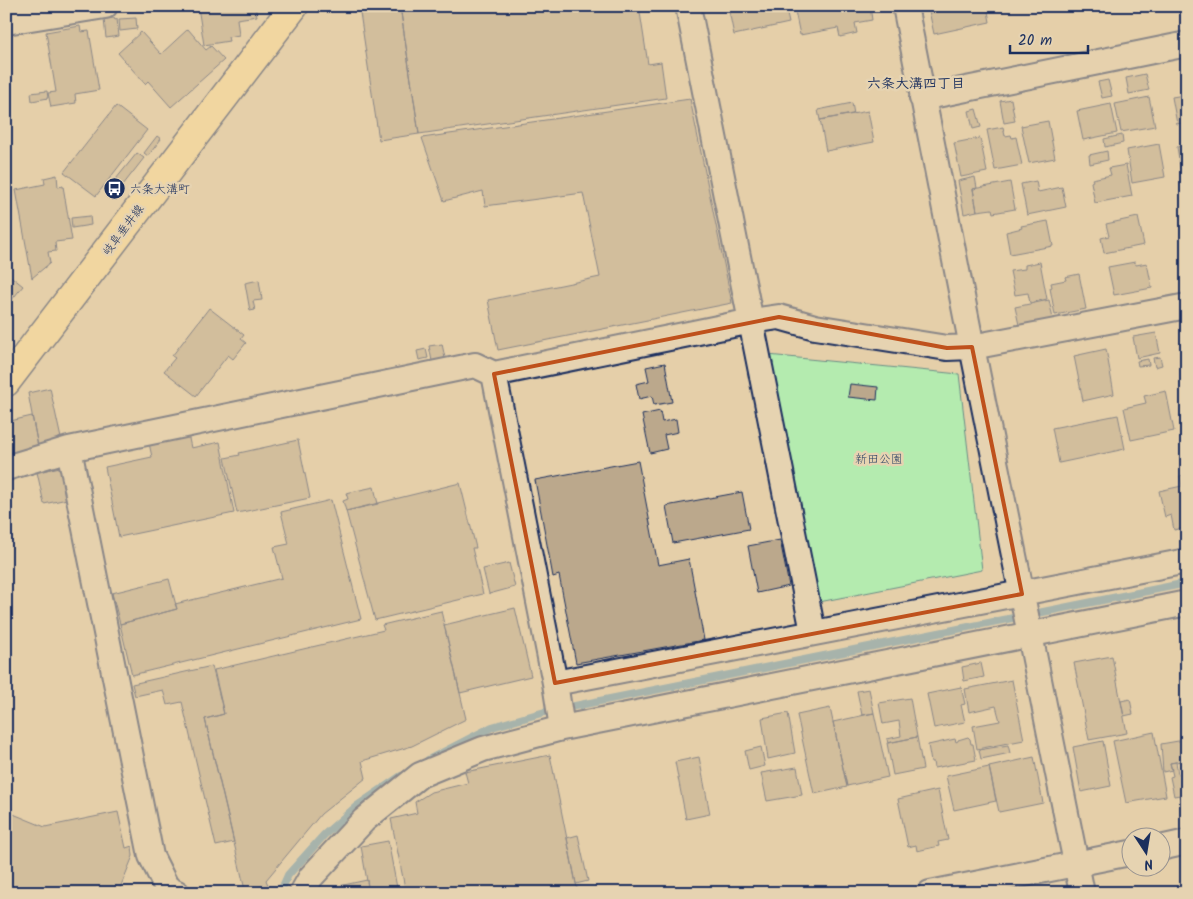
<svg xmlns="http://www.w3.org/2000/svg" width="1193" height="899" font-family="Kalam,'Klee One',sans-serif">
<rect width="100%" height="100%" fill="#e5cfa9"/>
<filter id="ink" filterUnits="userSpaceOnUse"><feTurbulence type="fractalNoise" baseFrequency=".02" numOctaves="2"/><feDisplacementMap in="SourceGraphic" scale="10" xChannelSelector="R" yChannelSelector="G"/><feConvolveMatrix kernelMatrix="1 2 1 2 8 2 1 2 1" color-interpolation-filters="sRGB"/></filter>
<g filter="url(#ink)">
<path fill="#b4ebaf" stroke="#688d86" d="M 768,355 L 959,374 L 982,570 L 814,603 Z"/>
<g fill="none" stroke-linecap="round" stroke-linejoin="round">
<path stroke="#5b91ae" stroke-width="8" d="M 428,760 L 492,727 L 545,712 L 1187,583
M 280,893 L 288,875 L 324,835 L 357,806 L 401,776"/>
</g>
<path fill="#bba88c" stroke="#1b2f5e" d="M 255,6 L 257,16 L 237,19 L 239,35 L 228,37 L 229,41 L 204,45 L 198,7 Z
M 359,6 L 400,6 L 419,134 L 379,140 Z
M 400,6 L 639,6 L 648,64 L 661,62 L 666,98 L 419,134 Z
M 728,6 L 785,6 L 789,23 L 734,35 Z
M 794,6 L 870,6 L 872,20 L 855,23 L 857,33 L 840,37 L 838,28 L 800,35 Z
M 928,6 L 987,6 L 990,22 L 934,34 Z
M 114,18 L 115,20 L 117,19 L 119,36 L 106,38 L 104,19 Z
M 136,18 L 137,29 L 120,31 L 119,19 Z
M 80,26 L 81,32 L 89,31 L 99,90 L 75,94 L 76,103 L 51,107 L 48,93 L 56,92 L 46,32 Z
M 188,29 L 206,50 L 211,46 L 224,60 L 171,107 L 148,81 L 145,84 L 118,53 L 141,32 L 161,54 Z
M 1145,74 L 1149,90 L 1129,94 L 1126,78 Z
M 1108,80 L 1112,96 L 1102,98 L 1098,82 Z
M 1187,87 L 1187,122 L 1177,124 L 1172,97 L 1184,95 L 1182,88 Z
M 47,91 L 48,98 L 32,101 L 31,93 Z
M 1149,97 L 1155,126 L 1121,132 L 1115,104 Z
M 690,99 L 732,303 L 498,350 L 488,300 L 600,277 L 583,193 L 485,206 L 483,191 L 444,201 L 422,138 Z
M 1011,99 L 1015,121 L 1004,123 L 1000,101 Z
M 852,103 L 854,114 L 820,120 L 818,110 Z
M 1111,104 L 1117,133 L 1083,140 L 1077,111 Z
M 116,106 L 147,130 L 96,196 L 64,172 Z
M 976,109 L 981,127 L 973,129 L 969,111 Z
M 868,111 L 874,142 L 826,151 L 820,120 Z
M 1048,121 L 1055,158 L 1029,163 L 1021,126 Z
M 1003,127 L 1005,136 L 1011,135 L 1012,138 L 1016,137 L 1022,165 L 995,170 L 987,130 Z
M 1122,135 L 1123,143 L 1105,147 L 1104,139 Z
M 157,136 L 161,139 L 148,156 L 144,153 Z
M 980,138 L 987,172 L 961,177 L 954,143 Z
M 1159,144 L 1165,177 L 1132,183 L 1127,150 Z
M 1187,145 L 1187,171 L 1181,172 L 1177,147 Z
M 1107,151 L 1108,160 L 1090,164 L 1089,155 Z
M 137,153 L 144,158 L 123,185 L 116,179 Z
M 1126,165 L 1132,196 L 1095,203 L 1091,182 L 1093,181 L 1092,179 L 1111,175 L 1109,168 Z
M 57,175 L 58,187 L 63,186 L 72,240 L 55,242 L 56,251 L 48,252 L 50,263 L 32,278 L 16,190 L 45,184 L 44,178 Z
M 975,177 L 977,188 L 973,189 L 977,211 L 964,214 L 958,181 Z
M 1036,181 L 1038,192 L 1062,187 L 1066,207 L 1027,215 L 1021,184 Z
M 1010,182 L 1015,209 L 993,213 L 992,209 L 977,211 L 973,189 Z
M 90,216 L 91,225 L 72,228 L 71,218 Z
M 1138,217 L 1144,245 L 1104,253 L 1101,238 L 1109,236 L 1106,224 Z
M 1048,221 L 1053,246 L 1010,254 L 1006,232 L 1022,228 L 1021,226 Z
M 1040,262 L 1047,299 L 1030,303 L 1028,293 L 1015,295 L 1010,271 L 1025,269 L 1025,265 Z
M 1135,262 L 1136,265 L 1147,263 L 1152,288 L 1114,295 L 1108,267 Z
M 6,270 L 10,272 L 8,274 L 23,286 L 6,307 Z
M 1079,274 L 1086,309 L 1055,315 L 1050,288 L 1052,287 L 1051,283 L 1066,280 L 1065,277 Z
M 259,280 L 262,300 L 253,301 L 255,310 L 250,311 L 245,283 Z
M 1049,300 L 1053,319 L 1019,325 L 1015,307 Z
M 209,308 L 244,335 L 241,339 L 246,343 L 233,359 L 228,355 L 196,396 L 164,371 L 175,358 L 172,356 Z
M 1156,333 L 1160,353 L 1137,358 L 1133,337 Z
M 442,344 L 445,358 L 432,361 L 429,346 Z
M 426,349 L 428,358 L 419,360 L 417,351 Z
M 1106,349 L 1114,394 L 1083,401 L 1074,356 Z
M 1160,357 L 1162,365 L 1155,367 L 1153,358 Z
M 1148,359 L 1149,365 L 1138,366 L 1137,361 Z
M 665,363 L 672,402 L 654,405 L 652,396 L 639,399 L 636,384 L 649,381 L 646,367 Z
M 850,384 L 878,387 L 877,400 L 848,397 Z
M 50,388 L 62,443 L 38,447 L 28,393 Z
M 1166,391 L 1174,431 L 1131,440 L 1124,408 L 1146,403 L 1144,396 Z
M 660,411 L 662,422 L 676,419 L 678,432 L 664,435 L 667,449 L 650,453 L 642,415 Z
M 1118,415 L 1125,449 L 1059,463 L 1052,428 Z
M 32,416 L 39,451 L 6,462 L 6,422 Z
M 188,434 L 191,448 L 220,442 L 234,513 L 119,537 L 105,467 L 152,457 L 149,443 Z
M 298,440 L 310,498 L 237,513 L 225,458 L 240,455 L 239,453 Z
M 638,461 L 658,565 L 689,559 L 704,640 L 576,663 L 559,575 L 553,577 L 535,480 Z
M 60,467 L 67,499 L 44,504 L 37,472 Z
M 1187,474 L 1187,527 L 1174,530 L 1171,515 L 1165,517 L 1159,491 L 1182,486 L 1180,476 Z
M 460,483 L 476,548 L 472,548 L 483,594 L 375,620 L 346,511 Z
M 374,487 L 378,504 L 346,511 L 343,501 L 348,499 L 346,493 Z
M 742,492 L 749,529 L 673,543 L 666,506 Z
M 331,500 L 361,619 L 132,675 L 120,624 L 177,609 L 175,604 L 282,578 L 274,547 L 289,544 L 281,512 Z
M 780,540 L 789,586 L 757,593 L 748,546 Z
M 509,563 L 515,587 L 489,594 L 483,569 Z
M 169,579 L 177,609 L 120,624 L 112,593 Z
M 515,608 L 531,676 L 460,693 L 444,625 Z
M 441,611 L 466,719 L 412,746 L 362,761 L 366,778 L 321,814 L 266,880 L 268,885 L 245,890 L 205,719 L 224,714 L 214,670 L 384,630 L 382,625 Z
M 1112,656 L 1127,733 L 1089,740 L 1074,663 Z
M 981,663 L 984,677 L 964,681 L 962,667 Z
M 212,666 L 224,714 L 205,719 L 234,842 L 216,846 L 182,702 L 167,705 L 163,690 L 135,696 L 132,684 Z
M 1012,680 L 1024,740 L 977,749 L 973,726 L 1000,721 L 996,706 L 969,712 L 965,689 Z
M 961,687 L 965,704 L 961,705 L 965,722 L 934,728 L 927,694 Z
M 869,689 L 874,713 L 862,715 L 857,691 Z
M 910,698 L 917,737 L 888,743 L 887,739 L 901,736 L 899,721 L 883,724 L 879,703 Z
M 1130,699 L 1133,714 L 1124,716 L 1121,701 Z
M 830,708 L 847,787 L 814,794 L 797,715 Z
M 788,713 L 795,753 L 768,759 L 762,718 Z
M 874,713 L 888,777 L 847,786 L 833,722 Z
M 1187,725 L 1187,760 L 1170,763 L 1172,770 L 1163,772 L 1161,744 L 1184,740 L 1182,726 Z
M 1154,732 L 1166,796 L 1126,803 L 1113,741 Z
M 917,737 L 923,769 L 893,775 L 887,743 Z
M 968,737 L 970,739 L 971,744 L 973,744 L 976,760 L 934,768 L 933,762 L 931,762 L 928,745 L 955,739 L 956,742 L 958,741 L 958,740 Z
M 1103,741 L 1111,786 L 1081,792 L 1073,747 Z
M 1008,745 L 1010,753 L 981,759 L 979,750 Z
M 761,747 L 765,766 L 749,770 L 745,751 Z
M 550,755 L 578,893 L 406,893 L 391,819 L 417,813 L 415,802 L 431,792 L 468,783 L 465,772 Z
M 699,757 L 710,814 L 686,819 L 675,762 Z
M 1034,757 L 1043,803 L 999,812 L 989,767 Z
M 1176,762 L 1178,774 L 1187,772 L 1187,797 L 1181,798 L 1180,795 L 1174,796 L 1170,777 L 1173,776 L 1170,763 Z
M 797,767 L 802,795 L 767,801 L 761,773 Z
M 989,767 L 996,801 L 954,810 L 946,776 Z
M 938,790 L 948,840 L 938,842 L 939,846 L 917,851 L 916,845 L 908,847 L 898,799 Z
M 6,811 L 45,827 L 118,812 L 126,848 L 132,846 L 133,856 L 118,893 L 6,893 Z
M 578,835 L 588,881 L 576,884 L 567,838 Z
M 388,841 L 398,893 L 369,893 L 361,846 Z
M 367,880 L 369,893 L 341,893 L 339,886 Z"/>
<g fill="none" stroke-linecap="round" stroke-linejoin="round">
<defs>
<path id="street" d="M 688,6 L 813,632
M 905,6 L 972,347 L 1082,893
M 6,22 L 105,6
M 922,98 L 1187,44
M 494,374 L 555,683 L 562,728
M 69,449 L 151,856 L 167,888 L 177,893
M 6,468 L 69,449 L 475,365 L 494,374 L 752,321 L 779,317 L 815,327 L 947,348 L 972,347 L 1187,306
M 555,683 L 1187,561
M 1160,848 L 1187,842
M 302,893 L 311,877 L 364,820 L 420,775 L 483,749 L 562,728 L 1187,603
M 930,893 L 1130,853"/>
<path id="primary" d="M 6,382 L 294,6"/>
</defs>
<use href="#street" stroke="#1b2f5e" stroke-width="28"/>
<use href="#primary" stroke="#1b2f5e" stroke-width="31"/>
<use href="#street" stroke="#e6d3b1" stroke-width="24"/>
<use href="#primary" stroke="#ffdd96" stroke-width="28"/>
</g>
</g>
<path d="M0 0H1193V899H0ZM 779,317 L 947,348 L 972,347 L 1022,594 L 555,683 L 494,374 Z" fill="#e5cfa9" fill-opacity=".55" fill-rule="evenodd"/>
<path fill="none" stroke="#bf511c" stroke-width="4" stroke-linejoin="round" d="M 779,317 L 947,348 L 972,347 L 1022,594 L 555,683 L 494,374 Z"/>
<defs>
<symbol id="bus-disc" viewBox="-11 -11 22 22"><circle r="9.5" fill="#1b2f5e" stroke="#e6d3b1"/><path d="M-5-6H5V4H4V6H2V4H-2V6H-4V4H-5ZM-3.5-4V0h7V-4ZM-3.5 1.2v1.5H-2V1.2ZM2 1.2v1.5H3.5V1.2Z" fill="#fff"/></symbol>
</defs>
<g fill-rule="evenodd">
<use href="#bus-disc" x="102" y="176" width="25" height="25"/>
</g>
<g text-anchor="middle" stroke-width="5" stroke-linejoin="round" paint-order="stroke">
<g font-size="12" fill="#1b2f5e" stroke="#e6d3b1" text-anchor="start">
<text x="130" y="193">六条大溝町</text>
</g>
<g font-size="12" fill="#1b2f5e" stroke="#e6d3b1">
<text transform="translate(123 230) rotate(-53)" y="4">岐阜垂井線</text>
</g>
<g font-size="12" fill="#2a4266" stroke="#e6d3b1">
<text x="879" y="463">新田公園</text>
</g>
<g font-size="14" font-weight="bold" fill="#1b2f5e" stroke="#e6d3b1">
<text x="916" y="88">六条大溝四丁目</text>
</g>
</g>
<rect width="1193" height="899" fill="none" stroke="#e6d3b1" stroke-width="25"/>
<rect x="12" y="12" width="1168" height="874" fill="none" stroke="#1b2f5e" stroke-width="2" filter="url(#ink)"/>
<g transform="translate(1146 852) rotate(168)"><circle r="24" fill="#e6d3b1" stroke="#959190"/>
<path d="M0-4L9 19L0 12L-9 19Z" fill="#1b2f5e"/>
<text y="-8" font-size="14" font-weight="bold" text-anchor="middle" fill="#1b2f5e">N</text>
</g>
<path d="M1010 45v8h78v-8" fill="none" stroke="#1b2f5e" stroke-width="2.5"/>
<text x="1018" y="45" font-size="15" fill="#1b2f5e" stroke="#e6d3b1" stroke-width="4" paint-order="stroke">20 m</text>
</svg>
